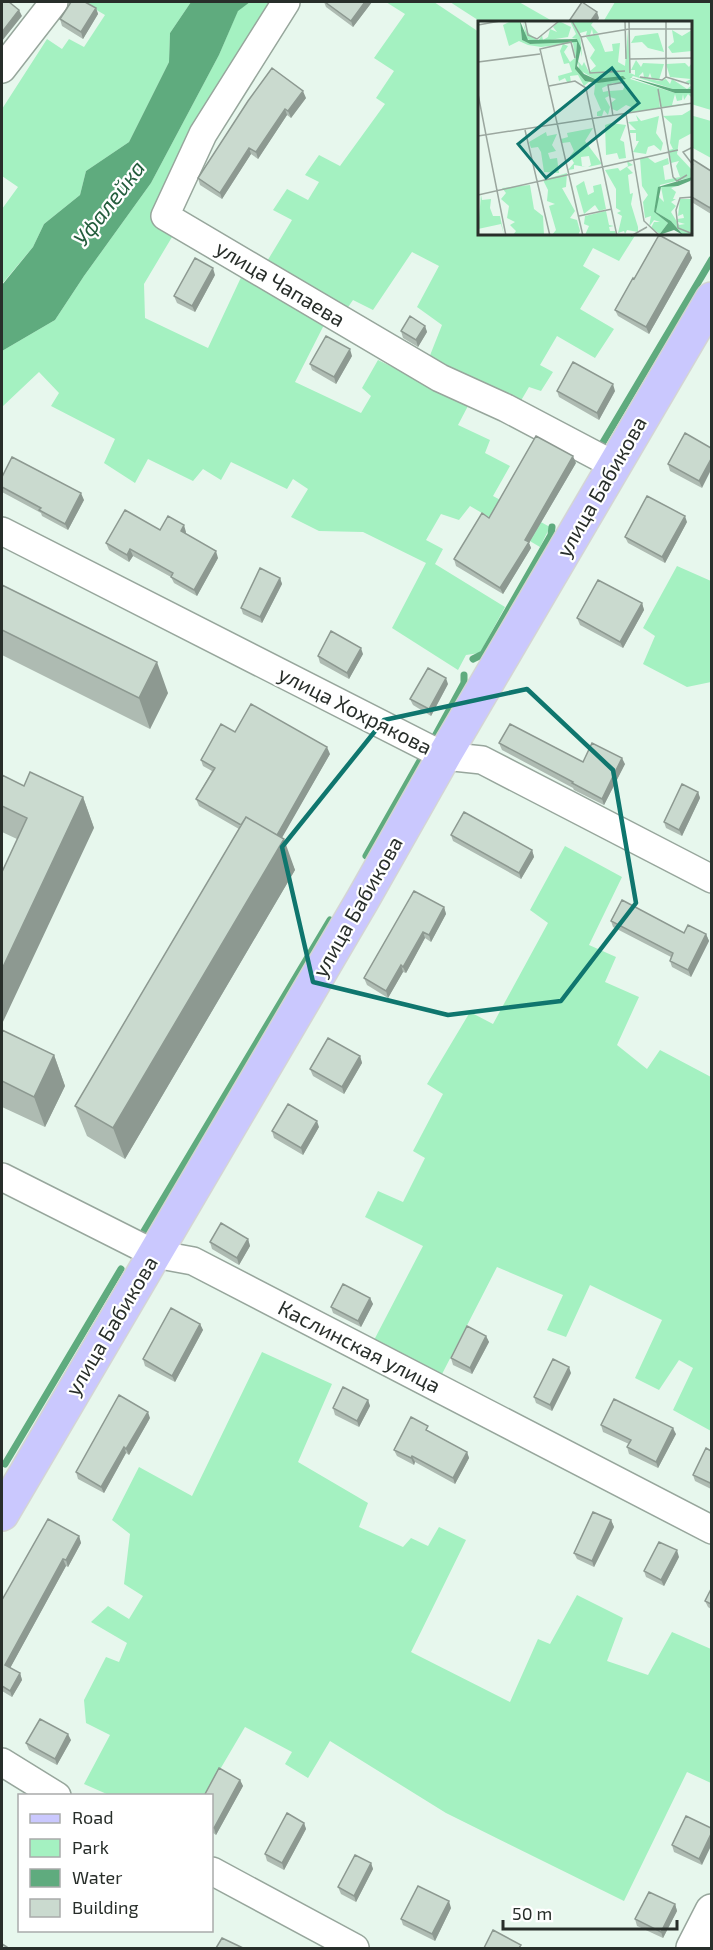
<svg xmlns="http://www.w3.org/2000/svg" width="713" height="1950" font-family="'Exo 2',sans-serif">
<rect width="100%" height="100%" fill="#e7f7ed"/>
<path fill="#a4f1c1" d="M 83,2 L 191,2 L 170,33 L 169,62 L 129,142 L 86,171 L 80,195 L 44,224 L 33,247 L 2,284 L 2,209 L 18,187 L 2,176 L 2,109 L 47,39 L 62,49 L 69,39 L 84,47 L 105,15 Z
M 250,2 L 276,2 L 197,128 L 175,232 L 144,284 L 145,318 L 208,348 L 244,271 L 326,321 L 295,382 L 361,413 L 371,396 L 362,388 L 378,360 L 469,404 L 458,425 L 490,440 L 485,453 L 510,466 L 493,496 L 550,527 L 540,547 L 470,506 L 459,520 L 441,514 L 426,540 L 443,549 L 435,564 L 505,607 L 480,653 L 466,655 L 458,670 L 392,628 L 426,563 L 363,532 L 319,531 L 291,517 L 308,489 L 293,479 L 287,489 L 231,462 L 221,480 L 203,469 L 193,481 L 148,459 L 135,483 L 104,463 L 115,439 L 51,406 L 59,393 L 39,372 L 2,407 L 2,351 L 55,320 L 84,276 L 151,183 L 219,55 L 238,10 Z
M 386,2 L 434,2 L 479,32 L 479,234 L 636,234 L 619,261 L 593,248 L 583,266 L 600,276 L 580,309 L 614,329 L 595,358 L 557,336 L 540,365 L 553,372 L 541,391 L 529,387 L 519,404 L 427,363 L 442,325 L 417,307 L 439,266 L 412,252 L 373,310 L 353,300 L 344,313 L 266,263 L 292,220 L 273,210 L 287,189 L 308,200 L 319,182 L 305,175 L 319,155 L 340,166 L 385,104 L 376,98 L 394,71 L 374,58 L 405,14 Z
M 450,2 L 519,2 L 554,22 L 481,22 Z
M 615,2 L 711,2 L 711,110 L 691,104 L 690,22 L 603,22 Z
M 690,115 L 711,121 L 711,158 L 691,147 Z
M 677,566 L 711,581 L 711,682 L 687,687 L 643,664 L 655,636 L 643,628 Z
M 565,846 L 622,877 L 589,945 L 616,957 L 605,982 L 639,997 L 617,1045 L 647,1069 L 660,1050 L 711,1077 L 711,1431 L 673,1410 L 693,1368 L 679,1360 L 659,1390 L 635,1378 L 662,1320 L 590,1285 L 566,1337 L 547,1330 L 563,1295 L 497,1267 L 440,1378 L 372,1344 L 423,1246 L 365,1217 L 378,1191 L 403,1202 L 425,1158 L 413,1151 L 443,1094 L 427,1084 L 470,1012 L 493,1024 L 548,923 L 530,910 Z
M 262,1352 L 332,1384 L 298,1462 L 368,1503 L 359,1527 L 403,1547 L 411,1538 L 428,1546 L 439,1527 L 466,1540 L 411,1652 L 510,1702 L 538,1639 L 550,1644 L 577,1595 L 623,1618 L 607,1661 L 648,1675 L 672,1632 L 711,1649 L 711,1783 L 687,1772 L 624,1901 L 446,1813 L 330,1741 L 308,1778 L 285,1764 L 292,1752 L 245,1727 L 205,1795 L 109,1795 L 84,1784 L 110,1735 L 86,1723 L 84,1700 L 106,1657 L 119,1662 L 127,1643 L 91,1622 L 108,1606 L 129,1619 L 143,1596 L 124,1584 L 130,1534 L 112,1520 L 139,1467 L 192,1496 Z"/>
<path fill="#5fab7e" d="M 191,2 L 250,2 L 238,11 L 219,55 L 151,183 L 84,276 L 55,320 L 2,351 L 2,285 L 33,247 L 44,224 L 80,195 L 86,171 L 129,142 L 169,62 L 170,33 Z"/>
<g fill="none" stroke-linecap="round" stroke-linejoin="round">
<path stroke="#5fab7e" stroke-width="7" d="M 599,449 L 712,259
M 473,659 L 483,654 L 551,535 L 552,527
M 434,738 L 464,683 L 464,675
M 366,856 L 421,759
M 144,1231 L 330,920
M 5,1464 L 121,1269"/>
<defs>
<path id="street" d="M 286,2 L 203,134 L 165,216 L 440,378 L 506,408 L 614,465
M 2,69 L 54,2
M 2,531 L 444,756 L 482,760 L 712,879
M 2,1177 L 155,1254 L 193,1261 L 712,1530
M 2,1762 L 57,1796
M 212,1871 L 355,1948"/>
<path id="secondary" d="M 693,1948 L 712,1911"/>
<path id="primary" d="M 2,1514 L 363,899 L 444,756 L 712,299"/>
</defs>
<use href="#street" stroke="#97a69c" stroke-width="30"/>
<use href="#secondary" stroke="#97a69c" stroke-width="36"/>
<use href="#primary" stroke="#d4d5d4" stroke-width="36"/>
<use href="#street" stroke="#fff" stroke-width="27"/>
<use href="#secondary" stroke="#fff" stroke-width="33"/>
<use href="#primary" stroke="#cac8fe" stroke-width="33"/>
</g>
<path fill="#aebbb2" d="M 324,2 L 372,2 L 353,27 L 326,7 Z
M 96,8 L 98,14 L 83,39 L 62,26 L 60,19 Z
M 306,98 L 291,118 L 287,115 L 258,159 L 251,154 L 222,199 L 200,185 L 198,178 L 248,101 Z
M 690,162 L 711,171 L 711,214 L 690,201 Z
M 689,251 L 692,258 L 649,334 L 618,316 L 615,310 L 634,279 Z
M 215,275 L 195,312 L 177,303 L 174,296 Z
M 425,326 L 427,332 L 418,347 L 403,338 L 401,331 Z
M 352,356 L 336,384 L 312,370 L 310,364 Z
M 557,391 L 615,391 L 599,420 L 559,397 Z
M 685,433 L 702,488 L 670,471 L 668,464 Z
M 576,463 L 529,543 L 531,548 L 503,594 L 456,566 L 454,559 L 489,518 Z
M 2,477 L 84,500 L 68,530 L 42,516 L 41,513 L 2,492 Z
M 687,522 L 665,563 L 628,543 L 625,537 Z
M 160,530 L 186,532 L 185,534 L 218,558 L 197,596 L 174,583 L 171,577 L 133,556 L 129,562 L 109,550 L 106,543 Z
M 280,578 L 282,584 L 262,623 L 243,614 L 241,608 Z
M 2,585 L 168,693 L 150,729 L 2,655 Z
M 642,603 L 644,610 L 623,648 L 580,625 L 577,618 Z
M 363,654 L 349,679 L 320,663 L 318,656 Z
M 448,684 L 431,716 L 413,705 L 410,699 Z
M 235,732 L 330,754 L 281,838 L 295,870 L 125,1159 L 87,1136 L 75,1106 L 239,829 L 199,806 L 196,799 L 212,771 L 203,766 L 201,760 Z
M 499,743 L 583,762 L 625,764 L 604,805 L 574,790 L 573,788 L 502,750 Z
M 2,775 L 24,786 L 83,797 L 94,828 L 17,839 L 2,832 Z
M 698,792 L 700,798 L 682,836 L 666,828 L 664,822 Z
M 451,835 L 532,850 L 534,857 L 521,879 L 453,841 Z
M 444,907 L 446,914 L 431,942 L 425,938 L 406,973 L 403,972 L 388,998 L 367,985 L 364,978 Z
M 611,921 L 684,933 L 706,934 L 709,941 L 691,977 L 672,967 L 670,961 L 671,957 L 613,927 Z
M 2,1030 L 54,1055 L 65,1086 L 45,1127 L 2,1107 Z
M 360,1056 L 362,1063 L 344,1094 L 313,1076 L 310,1069 Z
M 319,1127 L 303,1155 L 274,1138 L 272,1131 Z
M 248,1239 L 250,1246 L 239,1265 L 212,1249 L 210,1242 Z
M 370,1298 L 373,1304 L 361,1327 L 333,1313 L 331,1307 Z
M 200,1324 L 203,1330 L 175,1382 L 145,1366 L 143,1359 Z
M 486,1336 L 489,1342 L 472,1374 L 453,1365 L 451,1358 Z
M 571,1373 L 552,1411 L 536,1403 L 534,1397 Z
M 368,1400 L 370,1406 L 359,1427 L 335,1415 L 333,1408 Z
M 150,1418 L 129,1455 L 126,1453 L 104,1493 L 78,1479 L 76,1472 Z
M 601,1425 L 676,1434 L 658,1468 L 629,1454 L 627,1447 L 629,1444 L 603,1432 Z
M 430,1432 L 467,1452 L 469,1458 L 455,1484 L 415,1462 L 414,1465 L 397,1456 L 394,1450 Z
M 711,1451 L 711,1489 L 695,1481 L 693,1475 Z
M 611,1520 L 614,1527 L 594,1567 L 577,1559 L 574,1553 Z
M 79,1536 L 81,1543 L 68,1567 L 66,1566 L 10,1668 L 20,1673 L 22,1680 L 12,1697 L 2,1691 L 2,1600 Z
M 679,1557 L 664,1586 L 646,1577 L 644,1571 Z
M 711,1589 L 711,1609 L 708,1607 L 705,1601 Z
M 71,1740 L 57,1765 L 29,1750 L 26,1743 Z
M 240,1780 L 243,1786 L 216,1835 L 212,1832 L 212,1796 Z
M 686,1816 L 702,1865 L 674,1852 L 672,1845 Z
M 304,1823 L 306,1829 L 284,1870 L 267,1861 L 265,1854 Z
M 371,1863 L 373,1869 L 356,1902 L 341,1894 L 338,1887 Z
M 675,1904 L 677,1911 L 663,1938 L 637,1926 L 635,1919 Z
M 451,1908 L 435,1941 L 403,1925 L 401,1919 Z"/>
<path fill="#8d9991" d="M 365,2 L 372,2 L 353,27 L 351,21 Z
M 96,8 L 98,14 L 83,39 L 81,32 Z
M 19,10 L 22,16 L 2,41 L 2,32 Z
M 597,12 L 599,18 L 597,22 L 590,22 Z
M 303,91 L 306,98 L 291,118 L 288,111 Z
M 285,109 L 287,115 L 258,159 L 256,152 Z
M 249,148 L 251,154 L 222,199 L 220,193 Z
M 689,251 L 692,258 L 649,334 L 646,327 Z
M 213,268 L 215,275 L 195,312 L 192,306 Z
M 425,326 L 427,332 L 418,347 L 416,340 Z
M 350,349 L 352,356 L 336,384 L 334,377 Z
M 613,384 L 615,391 L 599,420 L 597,413 Z
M 573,456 L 576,463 L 529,543 L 531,548 L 503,594 L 500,588 L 525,540 Z
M 711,459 L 711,470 L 702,488 L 699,481 Z
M 81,493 L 84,500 L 68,530 L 65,524 Z
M 685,516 L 687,522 L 665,563 L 662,557 Z
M 184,525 L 186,532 L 183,538 L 181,531 Z
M 130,549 L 133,556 L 129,562 L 127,555 Z
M 216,551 L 218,558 L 197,596 L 194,590 Z
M 280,578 L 282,584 L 262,623 L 260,617 Z
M 642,603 L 644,610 L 623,648 L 620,642 Z
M 361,648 L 363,654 L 349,679 L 347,673 Z
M 157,662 L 168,693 L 150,729 L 139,698 Z
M 446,678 L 448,684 L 431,716 L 429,709 Z
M 327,747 L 330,754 L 275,850 L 272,843 Z
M 622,758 L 625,764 L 604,805 L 602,799 Z
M 698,792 L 700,798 L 682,836 L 679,830 Z
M 83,797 L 94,828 L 2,1024 L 2,969 Z
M 284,839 L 295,870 L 125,1159 L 113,1128 Z
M 532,850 L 534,857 L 521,879 L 519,873 Z
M 444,907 L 446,914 L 431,942 L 429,935 Z
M 423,932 L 425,938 L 406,973 L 403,967 Z
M 706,934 L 709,941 L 691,977 L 688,970 Z
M 401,965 L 403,972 L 388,998 L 386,991 Z
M 54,1055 L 65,1086 L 45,1127 L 34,1097 Z
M 360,1056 L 362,1063 L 344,1094 L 342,1087 Z
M 317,1121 L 319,1127 L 303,1155 L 301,1148 Z
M 248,1239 L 250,1246 L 239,1265 L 237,1258 Z
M 370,1298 L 373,1304 L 361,1327 L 358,1321 Z
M 200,1324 L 203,1330 L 175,1382 L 172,1376 Z
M 486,1336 L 489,1342 L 472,1374 L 470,1368 Z
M 569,1367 L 571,1373 L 552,1411 L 550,1405 Z
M 368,1400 L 370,1406 L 359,1427 L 357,1421 Z
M 148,1412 L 150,1418 L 129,1455 L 126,1449 Z
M 673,1428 L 676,1434 L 658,1468 L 656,1462 Z
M 124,1447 L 126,1453 L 104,1493 L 101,1487 Z
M 467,1452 L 469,1458 L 455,1484 L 453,1478 Z
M 412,1456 L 415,1462 L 414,1465 L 411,1458 Z
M 611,1520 L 614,1527 L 594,1567 L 592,1561 Z
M 79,1536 L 81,1543 L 68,1567 L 66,1560 Z
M 677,1550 L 679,1557 L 664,1586 L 661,1580 Z
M 63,1559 L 66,1566 L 8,1672 L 5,1665 Z
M 20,1673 L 22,1680 L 12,1697 L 10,1691 Z
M 68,1734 L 71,1740 L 57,1765 L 55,1759 Z
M 240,1780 L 243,1786 L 216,1835 L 214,1828 Z
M 304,1823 L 306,1829 L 284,1870 L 282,1863 Z
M 711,1834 L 711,1846 L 702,1865 L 699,1859 Z
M 371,1863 L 373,1869 L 356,1902 L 354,1896 Z
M 449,1901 L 451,1908 L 435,1941 L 432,1934 Z
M 675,1904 L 677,1911 L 663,1938 L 661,1932 Z"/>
<path fill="#cadacf" stroke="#8d9991" stroke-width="1.5" d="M 2,2 L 9,2 L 19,10 L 2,32 Z
M 71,2 L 85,2 L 96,8 L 81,32 L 60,19 Z
M 325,2 L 365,2 L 351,21 Z
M 582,2 L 597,12 L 590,22 L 572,22 L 569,21 Z
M 272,68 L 303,91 L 288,111 L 285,109 L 256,152 L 249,148 L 220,193 L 198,178 L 248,101 Z
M 692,159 L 711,171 L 711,205 L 710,208 L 690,196 L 690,162 Z
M 659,235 L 689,251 L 646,327 L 615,310 L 633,278 L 634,279 Z
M 195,258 L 213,268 L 192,306 L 174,296 Z
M 410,316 L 425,326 L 416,340 L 401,331 Z
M 326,336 L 350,349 L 334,377 L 310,364 Z
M 573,362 L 613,384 L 597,413 L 557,391 Z
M 685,433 L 711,448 L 711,459 L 699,481 L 668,464 Z
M 536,436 L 573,456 L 525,540 L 529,542 L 500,588 L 454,559 L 482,513 L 489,518 Z
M 12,457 L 81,493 L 65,524 L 39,510 L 41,508 L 2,487 L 2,477 Z
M 647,496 L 685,516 L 662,557 L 625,537 Z
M 125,510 L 160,530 L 168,516 L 184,525 L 181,531 L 216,551 L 194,590 L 171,577 L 173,573 L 130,549 L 127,555 L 106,543 Z
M 260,568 L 280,578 L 260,617 L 241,608 Z
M 598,580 L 642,603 L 620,642 L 577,618 Z
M 2,585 L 157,662 L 139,698 L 2,630 Z
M 331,631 L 361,648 L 347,673 L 318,656 Z
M 428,668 L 446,678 L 429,709 L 410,699 Z
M 251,704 L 327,747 L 277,835 L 246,817 L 241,825 L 196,799 L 215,768 L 201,760 L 221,724 L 235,732 Z
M 510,724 L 583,762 L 592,743 L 622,758 L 602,799 L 572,783 L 573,782 L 499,743 Z
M 30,772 L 83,797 L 2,969 L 2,872 L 27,818 L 2,806 L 2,775 L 24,786 Z
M 682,784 L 698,792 L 679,830 L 664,822 Z
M 464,812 L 532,850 L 519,873 L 451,835 Z
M 246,817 L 284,839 L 113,1128 L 75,1106 Z
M 414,891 L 444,907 L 429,935 L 423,932 L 403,967 L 401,965 L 386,991 L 364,978 Z
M 622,900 L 684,933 L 688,925 L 706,934 L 688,970 L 670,961 L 673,953 L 611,921 Z
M 2,1030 L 54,1055 L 34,1097 L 2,1081 Z
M 328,1038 L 360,1056 L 342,1087 L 310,1069 Z
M 288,1104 L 317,1121 L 301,1148 L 272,1131 Z
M 221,1223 L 248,1239 L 237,1258 L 210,1242 Z
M 343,1284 L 370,1298 L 358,1321 L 331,1307 Z
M 171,1308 L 200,1324 L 172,1376 L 143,1359 Z
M 467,1326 L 486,1336 L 470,1368 L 451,1358 Z
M 553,1359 L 569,1367 L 550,1405 L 534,1397 Z
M 343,1387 L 368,1400 L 357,1421 L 333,1408 Z
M 119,1395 L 148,1412 L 126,1449 L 124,1447 L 101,1487 L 76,1472 Z
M 614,1399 L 673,1428 L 656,1462 L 627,1447 L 631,1440 L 601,1425 Z
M 411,1417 L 428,1426 L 426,1430 L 467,1452 L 453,1478 L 412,1456 L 411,1458 L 394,1450 Z
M 706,1448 L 711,1451 L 711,1481 L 710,1483 L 693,1475 Z
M 593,1512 L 611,1520 L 592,1561 L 574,1553 Z
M 48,1519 L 79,1536 L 66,1560 L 63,1559 L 5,1665 L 20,1673 L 10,1691 L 2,1686 L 2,1600 Z
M 659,1542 L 677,1550 L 661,1580 L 644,1571 Z
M 711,1589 L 711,1604 L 705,1601 Z
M 40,1719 L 68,1734 L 55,1759 L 26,1743 Z
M 219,1768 L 240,1780 L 214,1828 L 212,1827 L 212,1796 L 204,1796 Z
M 287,1813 L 304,1823 L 282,1863 L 265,1854 Z
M 686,1816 L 711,1828 L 711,1834 L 699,1859 L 672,1845 Z
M 355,1855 L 371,1863 L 354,1896 L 338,1887 Z
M 418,1886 L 449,1901 L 432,1934 L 401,1919 Z
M 649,1892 L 675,1904 L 661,1932 L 635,1919 Z
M 493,1930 L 521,1945 L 519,1948 L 484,1948 Z
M 222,1938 L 243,1948 L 216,1948 Z
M 2,1944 L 7,1947 L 7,1948 L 2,1948 Z"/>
<path fill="none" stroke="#0f766e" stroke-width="4.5" stroke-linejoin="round" d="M 527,689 L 613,770 L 636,903 L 561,1001 L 448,1015 L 313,982 L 282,847 L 384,720 Z"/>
<g text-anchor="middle" stroke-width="4.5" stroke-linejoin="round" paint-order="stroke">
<g font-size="21" fill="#282e2a" stroke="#fff">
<text transform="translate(280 284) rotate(31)" y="7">улица Чапаева</text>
<text transform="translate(602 487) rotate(-60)" y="7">улица Бабикова</text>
<text transform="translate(355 711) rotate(27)" y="7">улица Хохрякова</text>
<text transform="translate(358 907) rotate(-60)" y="7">улица Бабикова</text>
<text transform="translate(112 1326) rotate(-59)" y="7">улица Бабикова</text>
<text transform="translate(359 1347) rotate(27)" y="7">Каслинская улица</text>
</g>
<g font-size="22" font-style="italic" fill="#245d3d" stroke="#fff">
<text transform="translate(109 203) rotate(-52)" y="8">Уфалейка</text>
</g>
</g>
<g transform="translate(478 21)">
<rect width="214" height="214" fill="#e7f7ed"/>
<path d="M 33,0 L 42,0 L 44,19 L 52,23 L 91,19 L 99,21 L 97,48 L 107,60 L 111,59 L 120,62 L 148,56 L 117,58 L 101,49 L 100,40 L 104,45 L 106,41 L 111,51 L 118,45 L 112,37 L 117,29 L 108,16 L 120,13 L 127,31 L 135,30 L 134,23 L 142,22 L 140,41 L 147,45 L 150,9 L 152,52 L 157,54 L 157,49 L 153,49 L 158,39 L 163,46 L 165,42 L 186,43 L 181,59 L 174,58 L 172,52 L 170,57 L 166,56 L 165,51 L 161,55 L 162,56 L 181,60 L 188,58 L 192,63 L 194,58 L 209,68 L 214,64 L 207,61 L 213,58 L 192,56 L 188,43 L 207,42 L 211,46 L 214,42 L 214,68 L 195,68 L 155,55 L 152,58 L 197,72 L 214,72 L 214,77 L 210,73 L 206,79 L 205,73 L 204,79 L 199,80 L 197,73 L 194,84 L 214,82 L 183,87 L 180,70 L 182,87 L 151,92 L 153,86 L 148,84 L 139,90 L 134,88 L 133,82 L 138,78 L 132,76 L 131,70 L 145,69 L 148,62 L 135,62 L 124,67 L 125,71 L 130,70 L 131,75 L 127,77 L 132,86 L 130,94 L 126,89 L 124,95 L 119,95 L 119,91 L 123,89 L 116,73 L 117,64 L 112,60 L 106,65 L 100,54 L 92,55 L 93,61 L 89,61 L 87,57 L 81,60 L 80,55 L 94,51 L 91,42 L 86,43 L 82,30 L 85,23 L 90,25 L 86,31 L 92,41 L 97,37 L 95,22 L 63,26 L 50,24 L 41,20 L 31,25 L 25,4 ZM 45,0 L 48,10 L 60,20 L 64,14 L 65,19 L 70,16 L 72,8 L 79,11 L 75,6 L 81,0 L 93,6 L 90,16 L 59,21 L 48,18 ZM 92,0 L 116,0 L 113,4 L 120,12 L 115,13 L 114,8 L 112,14 L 108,14 L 109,10 L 102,12 L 104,36 L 99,18 L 94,17 L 98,13 ZM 194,9 L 204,15 L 214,9 L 214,30 L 194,32 L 190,26 L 196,21 ZM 180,12 L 186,31 L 170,27 L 164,21 L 153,22 L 157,15 ZM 214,88 L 214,112 L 201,119 L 199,133 L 214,149 L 214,156 L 182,164 L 176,191 L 190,202 L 182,213 L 173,207 L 176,201 L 182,201 L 176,199 L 171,206 L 173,195 L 167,197 L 165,181 L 170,174 L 164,165 L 162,137 L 169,136 L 177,142 L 190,137 L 191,143 L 185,145 L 187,159 L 202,156 L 198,145 L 201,140 L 193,142 L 191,129 L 195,128 L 192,122 L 194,103 L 185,95 L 204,94 ZM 158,94 L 163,100 L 181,95 L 178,112 L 185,122 L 183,130 L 176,124 L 170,126 L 168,133 L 155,131 L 161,120 L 158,120 L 158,112 L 152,112 L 152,109 L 158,109 L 150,101 L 160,100 ZM 133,102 L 148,104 L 142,119 L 146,121 L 148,137 L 141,138 L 139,132 L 128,134 L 127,104 ZM 115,107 L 107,120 L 124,143 L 110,146 L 113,144 L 111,135 L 103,136 L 104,145 L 108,146 L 96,144 L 96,148 L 90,149 L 96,142 L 92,135 L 96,130 L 92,121 L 84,122 L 83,118 L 90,116 L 89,112 ZM 68,111 L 69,115 L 79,113 L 74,124 L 78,130 L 70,132 L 72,138 L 79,137 L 81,152 L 66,151 L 63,131 L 60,126 L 53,127 L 51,121 ZM 149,140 L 155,144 L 149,146 L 155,152 L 150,154 L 152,173 L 155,172 L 153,183 L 160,206 L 160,211 L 149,209 L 147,213 L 146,210 L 140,212 L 144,195 L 139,192 L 143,190 L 138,187 L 138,168 L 127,149 L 140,147 L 142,150 L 150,145 ZM 89,152 L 88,166 L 84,167 L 97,190 L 92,197 L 99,199 L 102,210 L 100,214 L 74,214 L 78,209 L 71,185 L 77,183 L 69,180 L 70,169 L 65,159 ZM 106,160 L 110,174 L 116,171 L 115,165 L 123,163 L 128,188 L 121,190 L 117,184 L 106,193 L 98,165 ZM 191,163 L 199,165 L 193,167 L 198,171 L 195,178 L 198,178 L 193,181 L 198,185 L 193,191 L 201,204 L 207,203 L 200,201 L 199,198 L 206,197 L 205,193 L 200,195 L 202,178 L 214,178 L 214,214 L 205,214 L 193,200 L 178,191 L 180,175 L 186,181 L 183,166 ZM 52,164 L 56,188 L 65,195 L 66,214 L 35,214 L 38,210 L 32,204 L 37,201 L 29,197 L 31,185 L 23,178 L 28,172 L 24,167 ZM 3,174 L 4,179 L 13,178 L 12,187 L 15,195 L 22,195 L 26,214 L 23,203 L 0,208 ZM 128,190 L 131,204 L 136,205 L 131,206 L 132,210 L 137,210 L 138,214 L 107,214 L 111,205 L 106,203 L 107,195 Z" fill="#a4f1c1"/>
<path d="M 42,0 L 50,19 L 99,18 L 103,27 L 99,45 L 106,53 L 117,58 L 145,55 L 148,58 L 120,62 L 107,60 L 97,48 L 99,21 L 52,23 L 44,19 ZM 151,56 L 195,68 L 214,68 L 214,72 L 197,72 ZM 214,156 L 214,158 L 212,160 L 200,165 L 183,166 L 178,191 L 193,200 L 205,214 L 196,209 L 181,214 L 190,202 L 176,191 L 180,166 Z" fill="#5fab7e"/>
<path fill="none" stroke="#9ba79f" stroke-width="1.5" d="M 47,0 L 50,14 L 59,18 L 81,0M 94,0 L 103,16 L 112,52 L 147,50M 147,0 L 148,38M 151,0 L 152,52M 0,4 L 22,0M 103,16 L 151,8 L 215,8M 97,37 L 93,21 L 62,28 L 105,215M 152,38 L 215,37M 0,41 L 62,33M 162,56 L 184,59 L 188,56 L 188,0M 188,56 L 211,63M 71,65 L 97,60 L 108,67 L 139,215M 180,68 L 195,156 L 199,160 L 209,154M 0,73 L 8,114M 148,93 L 166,200 L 182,215M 135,95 L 130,64 L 147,61M 47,109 L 72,215M 8,114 L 28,215M 0,115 L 215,82M 215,126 L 205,131 L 215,144M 0,174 L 200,129M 215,176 L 202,177 L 198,189 L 200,207 L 215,213M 101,195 L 134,188M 153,215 L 169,206"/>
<path fill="#0f766e" fill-opacity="0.15" stroke="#0f766e" stroke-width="3" d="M 134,47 L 161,82 L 68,157 L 40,123 Z"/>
<rect width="214" height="214" fill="none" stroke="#282e2a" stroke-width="3"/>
</g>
<rect width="713" height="1950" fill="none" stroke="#282e2a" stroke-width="6"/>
<rect x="18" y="1794" width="195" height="138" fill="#ffffff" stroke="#a9abaa" stroke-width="1.5"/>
<rect x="30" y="1814" width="30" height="9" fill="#cac8fe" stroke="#a9abaa" stroke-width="1.5"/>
<text x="72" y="1824" font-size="18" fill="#282e2a">Road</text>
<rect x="30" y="1839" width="30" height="18" fill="#a4f1c1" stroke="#a9abaa" stroke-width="1.5"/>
<text x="72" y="1854" font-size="18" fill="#282e2a">Park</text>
<rect x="30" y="1869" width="30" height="18" fill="#5fab7e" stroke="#a9abaa" stroke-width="1.5"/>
<text x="72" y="1884" font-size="18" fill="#282e2a">Water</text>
<rect x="30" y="1899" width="30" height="18" fill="#cadacf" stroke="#a9abaa" stroke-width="1.5"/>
<text x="72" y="1914" font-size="18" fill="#282e2a">Building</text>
<path d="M503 1920v9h174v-9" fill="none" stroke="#282e2a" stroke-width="3"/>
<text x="512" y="1920" font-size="18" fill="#282e2a" stroke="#ffffff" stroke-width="4.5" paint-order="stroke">50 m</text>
</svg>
